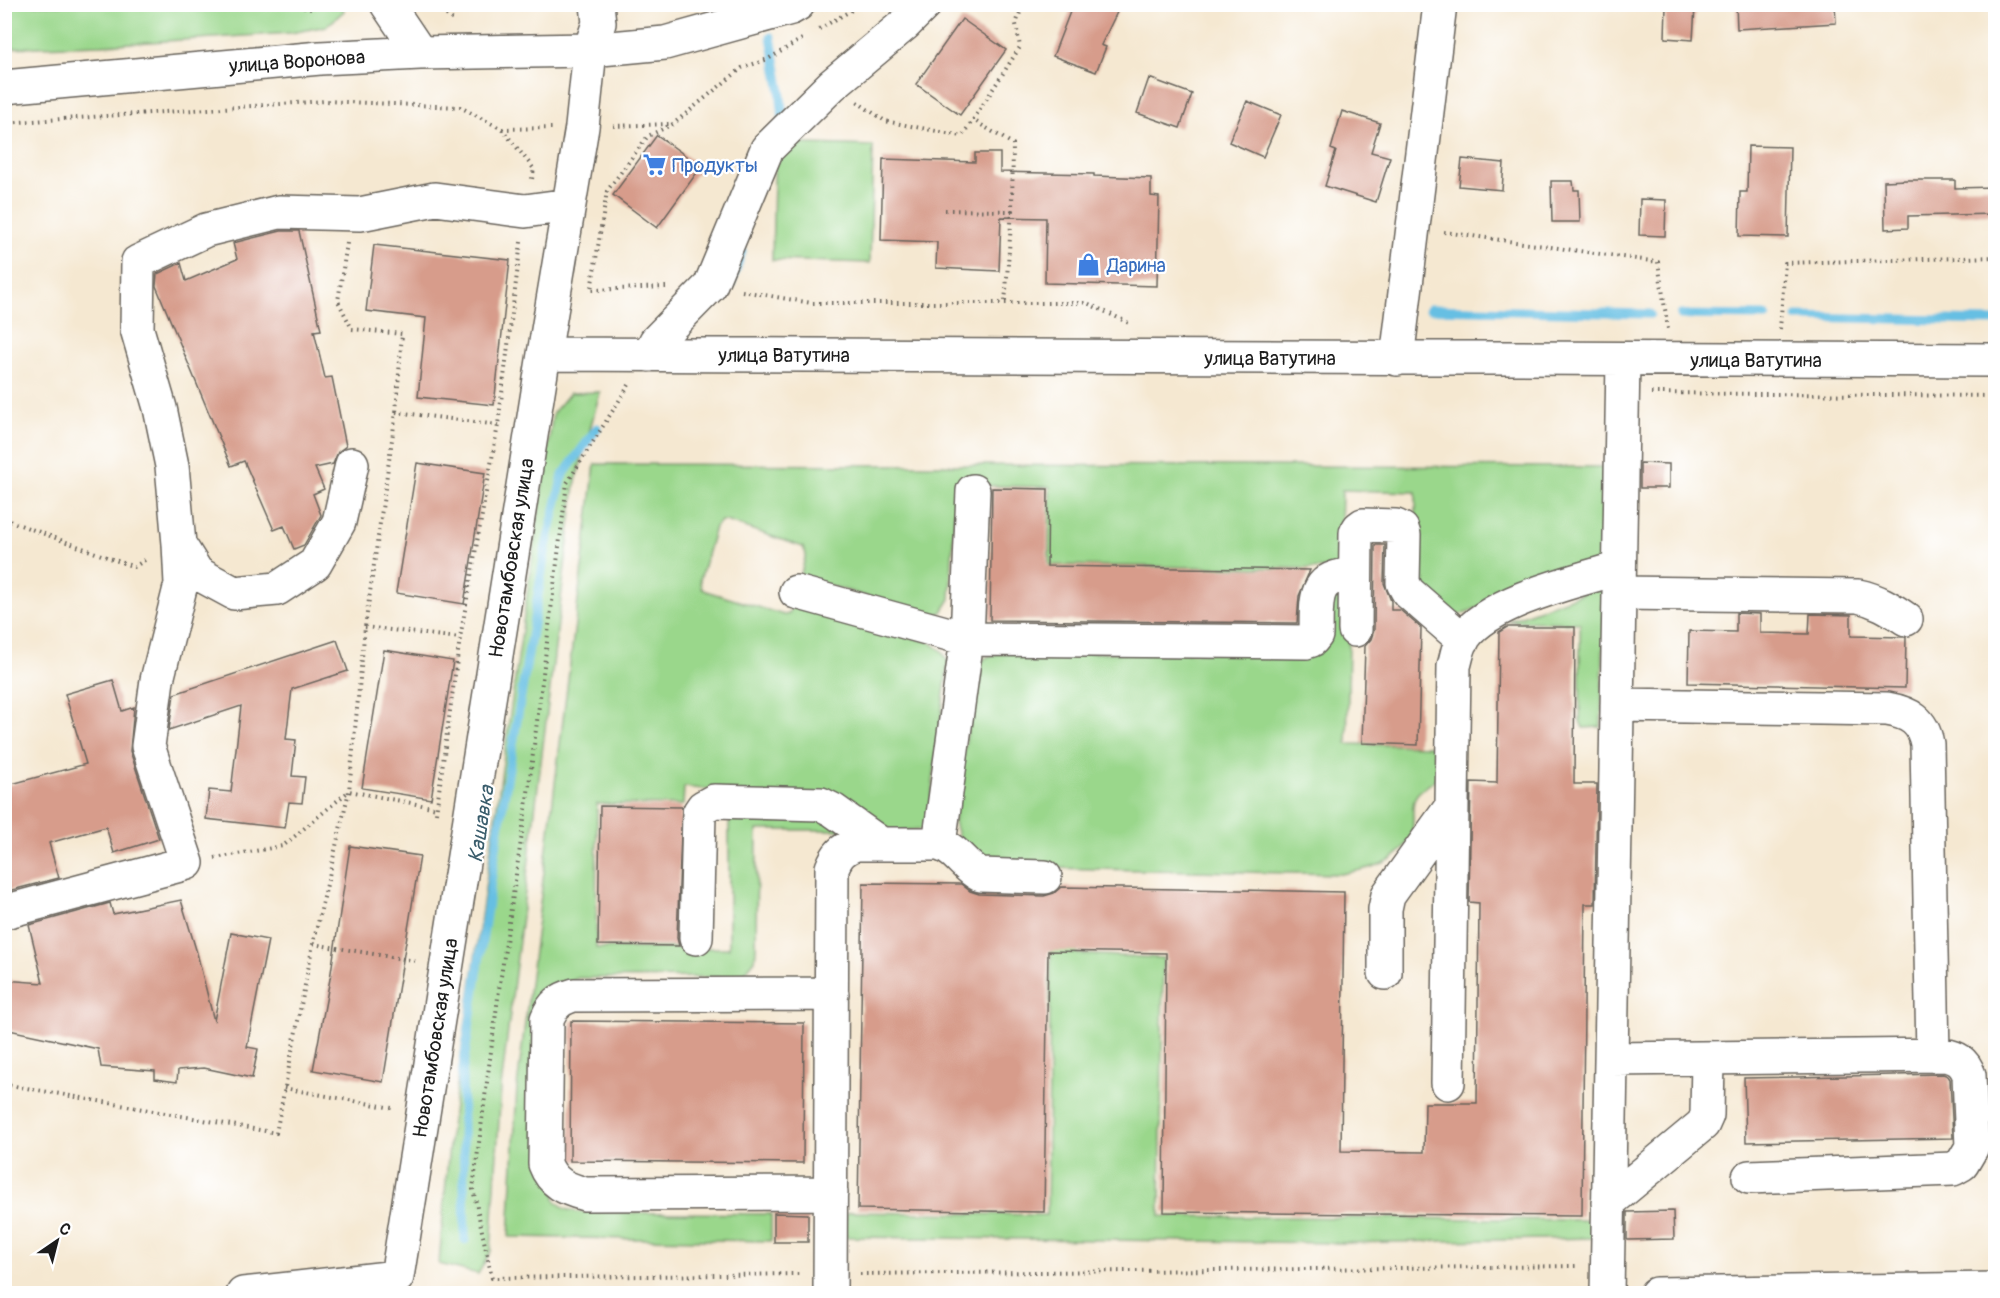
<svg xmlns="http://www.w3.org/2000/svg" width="2000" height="1298" font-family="Pangolin,sans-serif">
<rect width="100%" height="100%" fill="#fff"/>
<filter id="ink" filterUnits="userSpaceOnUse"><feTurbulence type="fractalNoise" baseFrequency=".0167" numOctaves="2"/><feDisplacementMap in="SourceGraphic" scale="12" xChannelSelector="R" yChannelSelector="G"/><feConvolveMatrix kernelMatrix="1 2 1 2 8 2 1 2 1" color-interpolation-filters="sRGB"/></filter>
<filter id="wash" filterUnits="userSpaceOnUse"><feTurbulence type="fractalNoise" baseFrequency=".008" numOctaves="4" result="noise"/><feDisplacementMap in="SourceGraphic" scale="24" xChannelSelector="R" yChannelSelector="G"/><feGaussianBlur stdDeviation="1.35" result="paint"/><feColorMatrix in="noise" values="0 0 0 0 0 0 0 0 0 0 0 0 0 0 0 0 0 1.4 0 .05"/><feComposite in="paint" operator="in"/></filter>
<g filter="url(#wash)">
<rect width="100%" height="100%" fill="#f5e8d1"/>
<path fill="#9ad78b" stroke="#5b7a54" stroke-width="1.5" d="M 342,4 L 344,11 L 327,26 L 291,33 L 101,45 L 5,48 L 5,5 Z
M 775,143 L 873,146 L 870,263 L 772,260 Z
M 600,392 L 575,485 L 501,1087 L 491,1251 L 478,1274 L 439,1264 L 450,1133 L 553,413 L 570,393 Z
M 595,464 L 1611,467 L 1609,557 L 1543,585 L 1455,616 L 1416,583 L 1416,492 L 1342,490 L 1340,569 L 1049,565 L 1050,487 L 956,485 L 950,599 L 942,612 L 934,616 L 800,577 L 806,554 L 803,547 L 726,521 L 721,521 L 715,527 L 700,580 L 701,588 L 706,591 L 784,615 L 789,614 L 792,606 L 930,642 L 942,651 L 948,662 L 928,823 L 921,829 L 886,832 L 771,796 L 684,787 L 683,805 L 597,804 L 596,948 L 729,948 L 729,824 L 734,814 L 812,812 L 844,830 L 757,830 L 756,950 L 755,960 L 741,977 L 578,978 L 562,985 L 555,1200 L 565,1209 L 578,1212 L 771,1214 L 771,1241 L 509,1237 L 517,1087 Z
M 1599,587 L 1605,591 L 1601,727 L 1583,728 L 1580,721 L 1580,623 L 1508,621 Z
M 1350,592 L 1347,744 L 1430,746 L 1439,751 C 1439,758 1440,769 1438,775 C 1433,786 1419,787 1415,798 C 1410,809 1416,823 1411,835 C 1400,864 1369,869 1341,874 L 997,867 L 986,863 L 958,836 L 954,822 L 977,666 L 987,657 L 1000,653 L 1308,652 L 1335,595 Z
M 1051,936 L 1076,937 L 1077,954 L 1163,958 L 1160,1216 L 1590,1220 L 1593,1220 L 1593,1238 L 1343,1243 L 846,1237 L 846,1213 L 850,1212 L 1047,1215 Z"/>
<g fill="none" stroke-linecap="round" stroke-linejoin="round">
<path stroke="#66bfe3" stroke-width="9" d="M 771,37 L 780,87 L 783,121
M 731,284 L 742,251
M 1429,309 L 1650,314
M 1681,315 L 1766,316
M 1797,317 L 1996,321
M 465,1240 L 462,1074 L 500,822 L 546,547 L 563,475 L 597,428"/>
</g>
<g id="blocks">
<path fill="#d79c8b" d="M 1073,4 L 1121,4 L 1101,45 L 1106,47 L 1096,72 L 1053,56 Z
M 1736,4 L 1835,4 L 1836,23 L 1737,29 Z
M 1666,5 L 1695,7 L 1693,40 L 1665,38 Z
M 962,19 L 1006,50 L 960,115 L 916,84 Z
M 1149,78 L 1192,94 L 1180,128 L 1137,113 Z
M 1247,101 L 1281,115 L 1263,157 L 1229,142 Z
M 1342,111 L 1380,123 L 1371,152 L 1390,157 L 1376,202 L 1325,186 L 1336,151 L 1331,149 Z
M 657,135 L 701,167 L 657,228 L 613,195 Z
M 1748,146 L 1790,147 L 1788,237 L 1739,236 L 1740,192 L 1747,192 Z
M 975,153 L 1000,153 L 1000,172 L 1094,174 L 1094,176 L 1151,178 L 1151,196 L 1159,197 L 1157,286 L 1045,283 L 1046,218 L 1001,217 L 999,271 L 936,268 L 937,242 L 881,240 L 883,159 L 975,162 Z
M 1462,159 L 1504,163 L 1502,190 L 1459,186 Z
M 1907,180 L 1955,180 L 1955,188 L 1995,187 L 1995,214 L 1908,216 L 1908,228 L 1885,229 L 1884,181 Z
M 1551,181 L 1573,181 L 1574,190 L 1579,190 L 1580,222 L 1552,222 Z
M 1640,199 L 1666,200 L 1665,236 L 1639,235 Z
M 281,231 L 299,231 L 321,330 L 314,331 L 325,378 L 332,377 L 346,446 L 338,452 L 333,464 L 315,468 L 324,489 L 313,494 L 321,515 L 304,545 L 294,549 L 284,526 L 274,530 L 244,461 L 231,466 L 156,286 L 157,274 L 181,263 L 186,281 L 237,259 L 233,243 Z
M 374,245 L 510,260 L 494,405 L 418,397 L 426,318 L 366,311 Z
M 417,463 L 485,473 L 464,604 L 396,593 Z
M 1640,463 L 1669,464 L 1669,488 L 1640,488 Z
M 992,488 L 1048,489 L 1047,566 L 1310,570 L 1299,596 L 1297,623 L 990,620 Z
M 1375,545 L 1385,545 L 1384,583 L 1391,601 L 1391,610 L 1400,610 L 1421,628 L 1418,745 L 1362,743 L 1365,646 L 1371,639 L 1374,630 Z
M 1736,613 L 1760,614 L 1760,633 L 1809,634 L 1810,614 L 1851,615 L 1851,636 L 1906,637 L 1905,688 L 1688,683 L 1689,631 L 1736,632 Z
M 1507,627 L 1575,627 L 1574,784 L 1597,784 L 1595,904 L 1585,904 L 1582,1216 L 1164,1212 L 1166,953 L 1048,951 L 1044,1212 L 858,1209 L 863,883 L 961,884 L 970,891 L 979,894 L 1044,896 L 1054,893 L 1061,887 L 1344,892 L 1341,1151 L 1424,1152 L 1425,1103 L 1477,1103 L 1479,903 L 1469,902 L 1471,782 L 1497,783 L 1499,632 Z
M 337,640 L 348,671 L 292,689 L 286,739 L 296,740 L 292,776 L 305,777 L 302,803 L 289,802 L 285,828 L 206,819 L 209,790 L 231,792 L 241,706 L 169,730 L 174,694 Z
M 384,650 L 453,661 L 431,799 L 362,788 Z
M 113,680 L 122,711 L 134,707 L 130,751 L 159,839 L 114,853 L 106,827 L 49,843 L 59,878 L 4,892 L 4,786 L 86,764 L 65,694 Z
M 600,806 L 682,807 L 677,938 L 679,946 L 598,945 Z
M 350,846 L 420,856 L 383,1082 L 313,1070 L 330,979 Z
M 181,900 L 197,953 L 214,1021 L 231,933 L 268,940 L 247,1047 L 258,1049 L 252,1078 L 204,1068 L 178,1070 L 177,1082 L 155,1079 L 155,1071 L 101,1067 L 98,1049 L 4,1029 L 4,980 L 43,983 L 29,925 L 110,903 L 113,914 Z
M 571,1021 L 804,1023 L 803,1163 L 570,1161 Z
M 1943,1074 L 1948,1076 L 1950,1079 L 1953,1138 L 1746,1142 L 1744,1078 Z
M 1673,1211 L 1674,1239 L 1627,1240 L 1627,1212 Z
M 774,1213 L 808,1214 L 808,1242 L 774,1242 Z"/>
</g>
</g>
<g filter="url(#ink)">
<use href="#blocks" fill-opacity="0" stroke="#68635b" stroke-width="1.5"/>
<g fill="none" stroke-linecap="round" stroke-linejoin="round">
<defs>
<path id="minor" d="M 544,354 L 1996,360
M 649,355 L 656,341 L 710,286 L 767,149 L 832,85 L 905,24 L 925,4
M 1397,359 L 1440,4
M 352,464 L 339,522 L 315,564 L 277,589 L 234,593 L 197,573 L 179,544 L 172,466 L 160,408 L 137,329 L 138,262 L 206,230 L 279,212 L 360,214 L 435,199 L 525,211 L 569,205
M 796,592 L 967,639 L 1306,642 L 1312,640 L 1316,635 C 1317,600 1311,575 1355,575
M 1619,593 L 1858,596 C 1877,600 1890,608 1906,619
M 1355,630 L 1356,533 L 1359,528 L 1363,525 L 1396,526 L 1402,529 L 1404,535 L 1403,583 L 1408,592 L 1463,640
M 1617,705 L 1887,709 C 1910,713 1923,721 1927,744 L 1933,1055
M 939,844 L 967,639 L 973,491
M 4,912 L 187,863 L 148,746 L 157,680 L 181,584 L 179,544
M 696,938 L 699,813 L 703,807 L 714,801 L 821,804 L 833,810 L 881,844
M 1385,973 L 1385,909 L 1388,895 L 1452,806
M 1611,1059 L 1943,1055 C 1957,1057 1964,1061 1969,1075 L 1972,1147 L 1962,1164 L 1953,1169 L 1749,1177
M 1448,1083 L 1454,666 C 1457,656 1458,645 1465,636 C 1492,600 1576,581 1619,568
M 831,1193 L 585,1194 C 566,1189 552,1183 545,1164 L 547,1019 C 553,1004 560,999 574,995 L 832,994
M 1608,1203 L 1703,1124 L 1707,1115 L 1708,1058
M 397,1277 L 544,354 L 582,127 L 590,50 L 599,23 L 597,4
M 243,1294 L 397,1277
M 830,1294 L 832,868 C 837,855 842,849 856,844 L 939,844 C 959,851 963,866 980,875 L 1045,877
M 1607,1294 L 1623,360
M 1656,1294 L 1996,1289"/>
<path id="major" d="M 387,4 L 420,53
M 4,87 L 320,58 L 420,53 L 590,50 L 665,43 L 791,8 L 798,4"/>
</defs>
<use href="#minor" stroke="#68635b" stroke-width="36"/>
<use href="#major" stroke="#68635b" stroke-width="36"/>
<path stroke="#68635b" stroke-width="4" stroke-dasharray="1.5 4.5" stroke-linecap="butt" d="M 286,4 L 315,10
M 432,4 L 453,20
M 819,29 L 862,4
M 857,102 L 885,121 L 962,136 L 973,120
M 4,123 L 325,101 L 460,107 L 502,129 L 534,169 L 532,179
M 613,126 L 669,124
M 502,129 L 552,128
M 945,210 L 1012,211 L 1005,303
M 1012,211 L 1013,144 L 973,120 L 1020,47 L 1016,24 L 1023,4
M 1444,232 L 1658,262 L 1668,329
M 347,243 L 338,301 L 352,329 L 402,334 L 396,412
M 666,287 L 591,290 L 607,191 L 648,136 L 673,124 L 742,68 L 768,59 L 802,39
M 742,291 L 811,303 L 1087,303 L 1131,324
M 1780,329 L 1785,263 L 1996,257
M 629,385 L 567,483 L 528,793 L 499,990 L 473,1189 L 492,1278 L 799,1274
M 1651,393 L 1996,396
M 4,519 L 134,567 L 148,558
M 365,627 L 460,638
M 436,813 L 460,638 L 498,425 L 521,242
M 215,858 L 283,846 L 349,791 L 437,808
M 313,944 L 416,961
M 4,1084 L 276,1133 L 313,944 L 349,791 L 365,627 L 396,412 L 498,425
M 284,1088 L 392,1108
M 860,1274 L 1579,1266"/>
<use href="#minor" stroke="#fff" stroke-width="33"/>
<use href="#major" stroke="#fff" stroke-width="33"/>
</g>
</g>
<defs>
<symbol id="supermarket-bare" viewBox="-9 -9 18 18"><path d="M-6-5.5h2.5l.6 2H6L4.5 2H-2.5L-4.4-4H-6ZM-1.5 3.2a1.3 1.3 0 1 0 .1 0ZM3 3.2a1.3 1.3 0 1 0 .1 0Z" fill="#3f7fe0" stroke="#fff" stroke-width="2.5" paint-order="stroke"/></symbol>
<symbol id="shop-bare" viewBox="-9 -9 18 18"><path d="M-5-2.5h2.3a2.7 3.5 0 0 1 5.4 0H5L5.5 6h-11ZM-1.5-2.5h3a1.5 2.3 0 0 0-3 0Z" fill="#3f7fe0" stroke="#fff" stroke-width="2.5" paint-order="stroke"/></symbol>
</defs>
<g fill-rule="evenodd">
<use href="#supermarket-bare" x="638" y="148" width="33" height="33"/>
<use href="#shop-bare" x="1072" y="248" width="33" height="33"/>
</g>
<g text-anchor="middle" stroke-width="4.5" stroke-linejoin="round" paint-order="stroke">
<g font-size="20" fill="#1c1c1c" stroke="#fff">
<text transform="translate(297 61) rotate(-4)" y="7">улица Воронова</text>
<text x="784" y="362">улица Ватутина</text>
<text x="1270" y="365">улица Ватутина</text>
<text x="1756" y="367">улица Ватутина</text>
<text transform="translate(511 558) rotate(-81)" y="7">Новотамбовская улица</text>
<text transform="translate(435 1038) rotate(-81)" y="7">Новотамбовская улица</text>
</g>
<g font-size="20" fill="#366cbe" stroke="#fff" text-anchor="start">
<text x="672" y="172">Продукты</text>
<text x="1107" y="272">Дарина</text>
</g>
<g font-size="21" font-style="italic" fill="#3a5d6c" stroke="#fff">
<text transform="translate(481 824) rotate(-81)" y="7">Кашавка</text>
</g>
</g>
<rect width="2000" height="1298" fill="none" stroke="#fff" stroke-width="24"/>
<g transform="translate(57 1241) rotate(35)" stroke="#ffffff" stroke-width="4.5" paint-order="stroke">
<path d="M0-4.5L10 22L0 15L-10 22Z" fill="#1c1c1c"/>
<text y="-9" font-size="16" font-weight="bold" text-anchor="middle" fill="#1c1c1c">С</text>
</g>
</svg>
